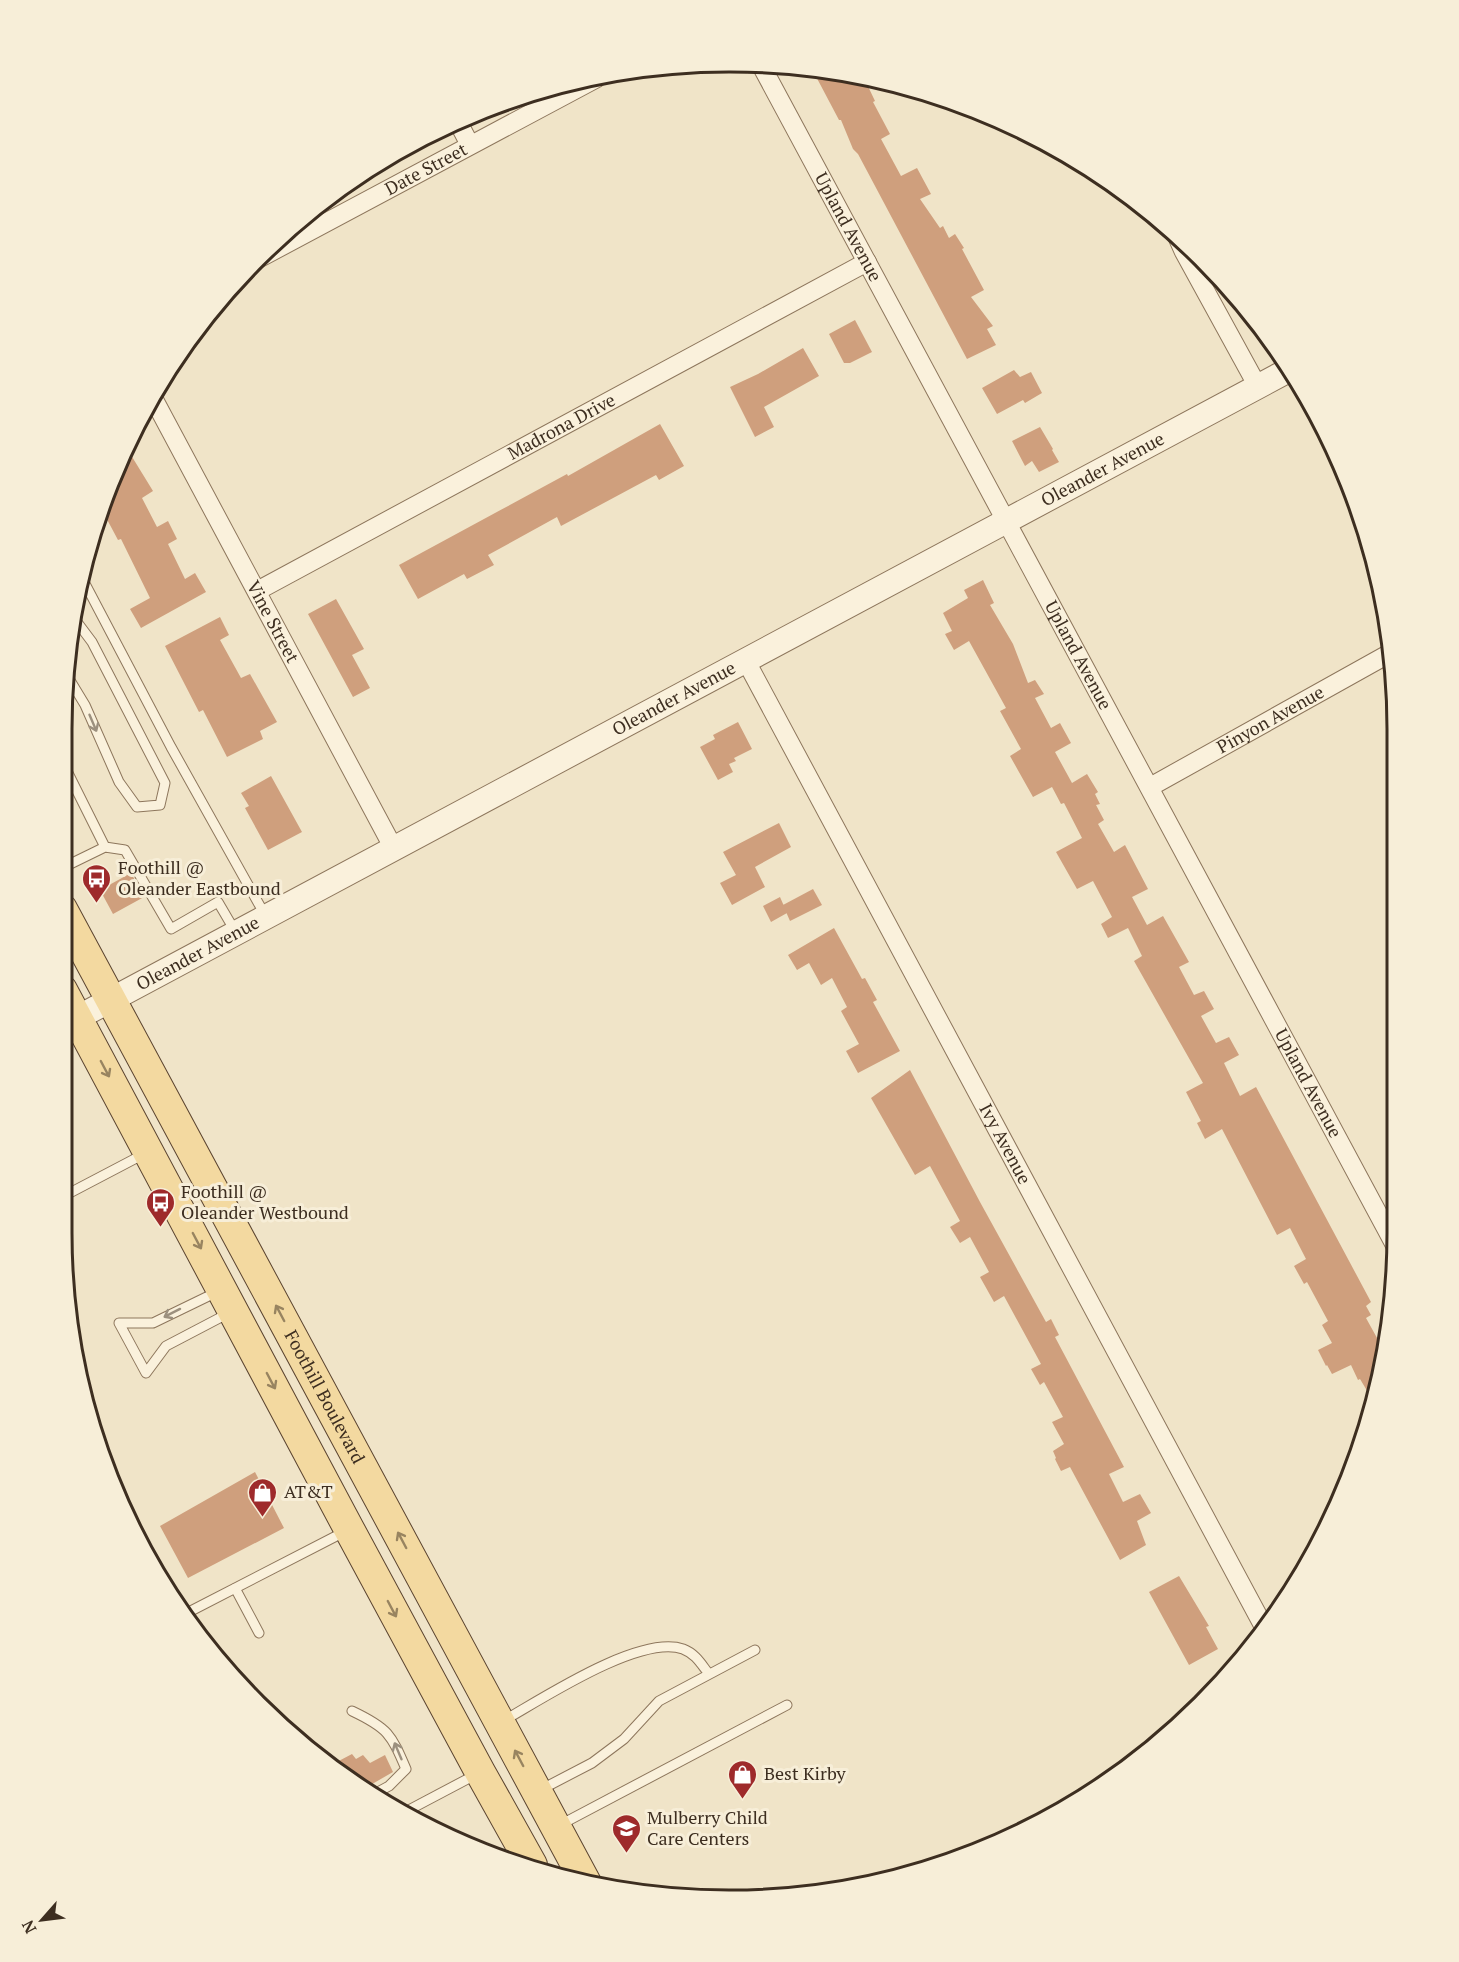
<svg xmlns="http://www.w3.org/2000/svg" width="1459" height="1962" font-family="'PT Serif',serif">
<rect width="100%" height="100%" fill="#f0e4c8"/>
<path fill="#cf9f7d" d="M 811,67 L 864,78 L 875,101 L 873,102 L 890,134 L 881,139 L 901,176 L 917,168 L 931,194 L 920,199 L 940,228 L 943,226 L 949,238 L 955,234 L 964,248 L 962,249 L 984,290 L 971,297 L 993,326 L 987,329 L 996,345 L 967,359 L 858,154 L 853,149 L 841,120 L 839,120 Z
M 855,320 L 872,352 L 850,363 L 844,363 L 829,334 Z
M 803,348 L 819,376 L 764,407 L 774,427 L 755,437 L 730,387 L 758,374 Z
M 1014,370 L 1020,377 L 1031,372 L 1042,393 L 1025,403 L 1023,400 L 997,414 L 982,388 Z
M 660,424 L 684,466 L 659,480 L 656,475 L 561,526 L 557,517 L 488,555 L 494,565 L 467,579 L 464,574 L 418,599 L 399,565 L 567,474 L 568,476 Z
M 1040,427 L 1053,449 L 1052,450 L 1059,462 L 1039,472 L 1032,461 L 1025,466 L 1012,441 Z
M 126,447 L 153,491 L 142,498 L 157,527 L 168,521 L 177,539 L 168,544 L 185,579 L 195,573 L 206,592 L 141,628 L 130,609 L 150,598 L 121,539 L 118,540 L 102,510 Z
M 983,580 L 994,603 L 990,605 L 1013,644 L 1028,683 L 1035,680 L 1044,694 L 1035,698 L 1051,728 L 1060,723 L 1071,743 L 1055,752 L 1072,783 L 1087,774 L 1098,792 L 1095,794 L 1100,804 L 1096,805 L 1104,820 L 1098,824 L 1114,852 L 1125,845 L 1148,889 L 1132,897 L 1147,925 L 1163,916 L 1189,962 L 1179,967 L 1194,995 L 1204,991 L 1214,1009 L 1201,1016 L 1216,1043 L 1229,1037 L 1239,1055 L 1224,1063 L 1240,1096 L 1256,1087 L 1371,1302 L 1366,1306 L 1371,1315 L 1366,1318 L 1382,1347 L 1372,1399 L 1360,1379 L 1358,1380 L 1351,1365 L 1332,1374 L 1327,1365 L 1326,1366 L 1318,1350 L 1332,1343 L 1322,1325 L 1328,1321 L 1307,1282 L 1304,1284 L 1294,1266 L 1306,1259 L 1290,1228 L 1277,1235 L 1222,1129 L 1205,1139 L 1197,1123 L 1201,1121 L 1186,1092 L 1203,1083 L 1134,961 L 1142,956 L 1128,928 L 1108,938 L 1101,924 L 1112,917 L 1093,881 L 1077,889 L 1056,852 L 1082,838 L 1064,803 L 1061,804 L 1052,787 L 1033,797 L 1010,756 L 1021,749 L 1000,711 L 1006,708 L 969,641 L 954,650 L 945,634 L 952,631 L 943,613 L 968,598 L 964,590 Z
M 336,599 L 364,649 L 352,655 L 370,688 L 353,697 L 308,614 Z
M 220,617 L 229,635 L 220,640 L 241,678 L 250,674 L 277,722 L 260,731 L 263,739 L 227,757 L 203,710 L 199,712 L 165,646 Z
M 738,722 L 752,749 L 734,758 L 736,761 L 729,764 L 733,772 L 718,780 L 700,747 L 715,739 L 713,735 Z
M 271,776 L 302,832 L 268,850 L 245,808 L 249,806 L 241,793 Z
M 779,823 L 791,847 L 755,867 L 765,887 L 732,905 L 720,883 L 736,875 L 723,852 Z
M 131,873 L 144,897 L 113,914 L 100,890 Z
M 813,889 L 822,905 L 790,921 L 783,905 Z
M 780,897 L 787,913 L 771,922 L 763,906 Z
M 834,928 L 862,979 L 865,978 L 877,1000 L 873,1002 L 900,1051 L 858,1073 L 846,1051 L 859,1044 L 841,1011 L 847,1007 L 832,978 L 821,985 L 809,963 L 797,970 L 788,955 Z
M 910,1070 L 980,1202 L 1046,1322 L 1051,1319 L 1059,1335 L 1055,1337 L 1124,1467 L 1109,1474 L 1123,1502 L 1140,1494 L 1151,1513 L 1137,1521 L 1146,1545 L 1120,1560 L 1070,1467 L 1061,1471 L 1055,1459 L 1056,1458 L 1053,1451 L 1064,1444 L 1052,1422 L 1063,1417 L 1044,1382 L 1040,1385 L 1031,1369 L 1041,1364 L 1004,1296 L 994,1302 L 980,1277 L 989,1272 L 970,1237 L 960,1243 L 950,1227 L 960,1221 L 930,1166 L 915,1175 L 871,1098 Z
M 255,1472 L 284,1528 L 188,1578 L 160,1526 Z
M 1179,1576 L 1209,1626 L 1206,1627 L 1218,1649 L 1189,1665 L 1149,1592 Z
M 352,1754 L 356,1759 L 363,1755 L 370,1763 L 385,1755 L 393,1772 L 367,1787 L 333,1764 Z"/>
<g fill="none" stroke-linecap="round" stroke-linejoin="round">
<defs>
<path id="service" d="M 81,576 L 171,747 L 265,915
M 65,672 L 85,705 L 119,782 L 137,807 L 160,805 L 165,783 L 92,642 L 74,618
M 63,763 L 105,847
M 62,868 L 105,847 L 125,850 L 171,929 L 218,902 L 235,931
M 62,1197 L 144,1154
M 219,1291 L 153,1323 L 119,1323 L 146,1373 L 166,1346 L 229,1313
M 235,1588 L 259,1633
M 183,1615 L 346,1531
M 352,1711 C 388,1728 391,1734 406,1769 L 389,1786 L 376,1793
M 503,1721 C 542,1699 640,1634 683,1649 C 696,1654 701,1664 709,1674
M 542,1789 L 592,1763 L 624,1739 L 659,1701 L 755,1650
M 405,1812 L 477,1774
M 558,1826 L 787,1705"/>
<g id="minor">
<path id="s1" d="M 761,65 L 1396,1247"/>
<path d="M 458,122 L 470,145"/>
<path d="M 1176,234 L 1184,252 L 1258,387"/>
<path id="s2" d="M 254,261 L 597,78"/>
<path id="s3" d="M 152,396 L 394,849"/>
<path id="s4" d="M 257,591 L 867,262"/>
<path id="s5" d="M 746,661 L 1264,1627"/>
<path id="s6" d="M 1150,787 L 1392,652"/>
</g>
<g id="tertiary">
<path id="s7" d="M 62,1026 L 1287,371"/>
</g>
<g id="primary">
<path id="s8" d="M 62,909 L 586,1883"/>
<path d="M 62,990 L 349,1529 L 480,1772 L 532,1865"/>
</g>
</defs>
<use href="#service" stroke="#8d765c" stroke-width="11"/>
<use href="#minor" stroke="#8d765c" stroke-width="20"/>
<use href="#tertiary" stroke="#8d765c" stroke-width="26"/>
<use href="#primary" stroke="#5b4430" stroke-width="32"/>
<use href="#service" stroke="#faf1dc" stroke-width="9"/>
<use href="#minor" stroke="#faf1dc" stroke-width="18"/>
<use href="#tertiary" stroke="#faf1dc" stroke-width="24"/>
<use href="#primary" stroke="#f3d9a0" stroke-width="30"/>
</g>
<defs><path id="oneway-shaft" d="M-6 0H5M1.5-3L5.5 0L1.5 3" fill="none" stroke-width="1.6" stroke-linecap="round" stroke-linejoin="round" transform="scale(1.5)"/></defs>
<g stroke="#9c907e">
<use href="#oneway-shaft" transform="translate(93 723) rotate(67)"/>
<use href="#oneway-shaft" transform="translate(172 1313) rotate(153)"/>
<use href="#oneway-shaft" transform="translate(398 1751) rotate(-113)"/>
</g>
<g stroke="#988460">
<use href="#oneway-shaft" transform="translate(105 1069) rotate(62)"/>
<use href="#oneway-shaft" transform="translate(197 1241) rotate(62)"/>
<use href="#oneway-shaft" transform="translate(280 1313) rotate(-118)"/>
<use href="#oneway-shaft" transform="translate(271 1381) rotate(62)"/>
<use href="#oneway-shaft" transform="translate(402 1540) rotate(-118)"/>
<use href="#oneway-shaft" transform="translate(392 1609) rotate(62)"/>
<use href="#oneway-shaft" transform="translate(519 1758) rotate(-118)"/>
</g>
<defs>
<symbol id="bus-pin" viewBox="-11 -11 22 30"><path d="M0 17L-7.5 6A9.5 9.5 0 1 1 7.5 6Z" fill="#9e2a2b" stroke="#f7eed8"/><path d="M-5-6H5V4H4V6H2V4H-2V6H-4V4H-5ZM-3.5-4V0h7V-4ZM-3.5 1.2v1.5H-2V1.2ZM2 1.2v1.5H3.5V1.2Z" fill="#fff"/></symbol>
<symbol id="shop-pin" viewBox="-11 -11 22 30"><path d="M0 17L-7.5 6A9.5 9.5 0 1 1 7.5 6Z" fill="#9e2a2b" stroke="#f7eed8"/><path d="M-5-2.5h2.3a2.7 3.5 0 0 1 5.4 0H5L5.5 6h-11ZM-1.5-2.5h3a1.5 2.3 0 0 0-3 0Z" fill="#fff"/></symbol>
<symbol id="school-pin" viewBox="-11 -11 22 30"><path d="M0 17L-7.5 6A9.5 9.5 0 1 1 7.5 6Z" fill="#9e2a2b" stroke="#f7eed8"/><path d="M0-5L7-2L0 1L-7-2ZM-4 1L0 2.5L4 1V4Q0 6-4 4Z" fill="#fff"/></symbol>
</defs>
<g fill-rule="evenodd">
<use href="#bus-pin" x="80" y="862" width="33" height="45"/>
<use href="#bus-pin" x="144" y="1186" width="33" height="45"/>
<use href="#shop-pin" x="246" y="1476" width="33" height="45"/>
<use href="#shop-pin" x="726" y="1758" width="33" height="45"/>
<use href="#school-pin" x="610" y="1812" width="33" height="45"/>
</g>
<g text-anchor="middle" stroke-width="6" stroke-linejoin="round" paint-order="stroke">
<g font-size="18" fill="#3d2e20" stroke="#f7eed8">
<text dy="6" stroke="none"><textPath href="#s2" startOffset="195">Date Street</textPath></text>
<text dy="6" stroke="none"><textPath href="#s1" startOffset="184">Upland Avenue</textPath></text>
<text dy="6" stroke="none"><textPath href="#s4" startOffset="346">Madrona Drive</textPath></text>
<text dy="6" stroke="none"><textPath href="#s7" startOffset="1180">Oleander Avenue</textPath></text>
<text dy="6" stroke="none"><textPath href="#s3" startOffset="256">Vine Street</textPath></text>
<text dy="6" stroke="none"><textPath href="#s1" startOffset="670">Upland Avenue</textPath></text>
<text dy="6" stroke="none"><textPath href="#s7" startOffset="694">Oleander Avenue</textPath></text>
<text dy="6" stroke="none"><textPath href="#s6" startOffset="138">Pinyon Avenue</textPath></text>
<text dy="6" stroke="none"><textPath href="#s7" startOffset="154">Oleander Avenue</textPath></text>
<text dy="6" stroke="none"><textPath href="#s1" startOffset="1156">Upland Avenue</textPath></text>
<text dy="6" stroke="none"><textPath href="#s5" startOffset="548">Ivy Avenue</textPath></text>
<text dy="6" stroke="none"><textPath href="#s8" startOffset="554">Foothill Boulevard</textPath></text>
</g>
<g font-size="18" fill="#3d2e20" stroke="#f7eed8" text-anchor="start">
<text x="118" y="874">Foothill @<tspan x="118" dy="21">Oleander Eastbound</tspan></text>
<text x="181" y="1198">Foothill @<tspan x="181" dy="21">Oleander Westbound</tspan></text>
<text x="284" y="1498">AT&amp;T</text>
<text x="764" y="1780">Best Kirby</text>
<text x="647" y="1824">Mulberry Child<tspan x="647" dy="21">Care Centers</tspan></text>
</g>
</g>
<path d="M0 0H1459V1962H0ZM729 72H730A657 657 0 0 1 1387 729V1233A657 657 0 0 1 730 1890H729A657 657 0 0 1 72 1233V729A657 657 0 0 1 729 72Z" fill="#f7eed8" fill-rule="evenodd"/>
<path fill="none" stroke="#3d2e20" stroke-width="3" d="M729 72H730A657 657 0 0 1 1387 729V1233A657 657 0 0 1 730 1890H729A657 657 0 0 1 72 1233V729A657 657 0 0 1 729 72Z"/>
<g transform="translate(42 1920) rotate(242)" stroke="#f7eed8" stroke-width="4.5" paint-order="stroke">
<path d="M0-4.5L10 22L0 15L-10 22Z" fill="#3d2e20"/>
<text y="-9" font-size="16" font-weight="bold" text-anchor="middle" fill="#3d2e20">N</text>
</g>
</svg>
